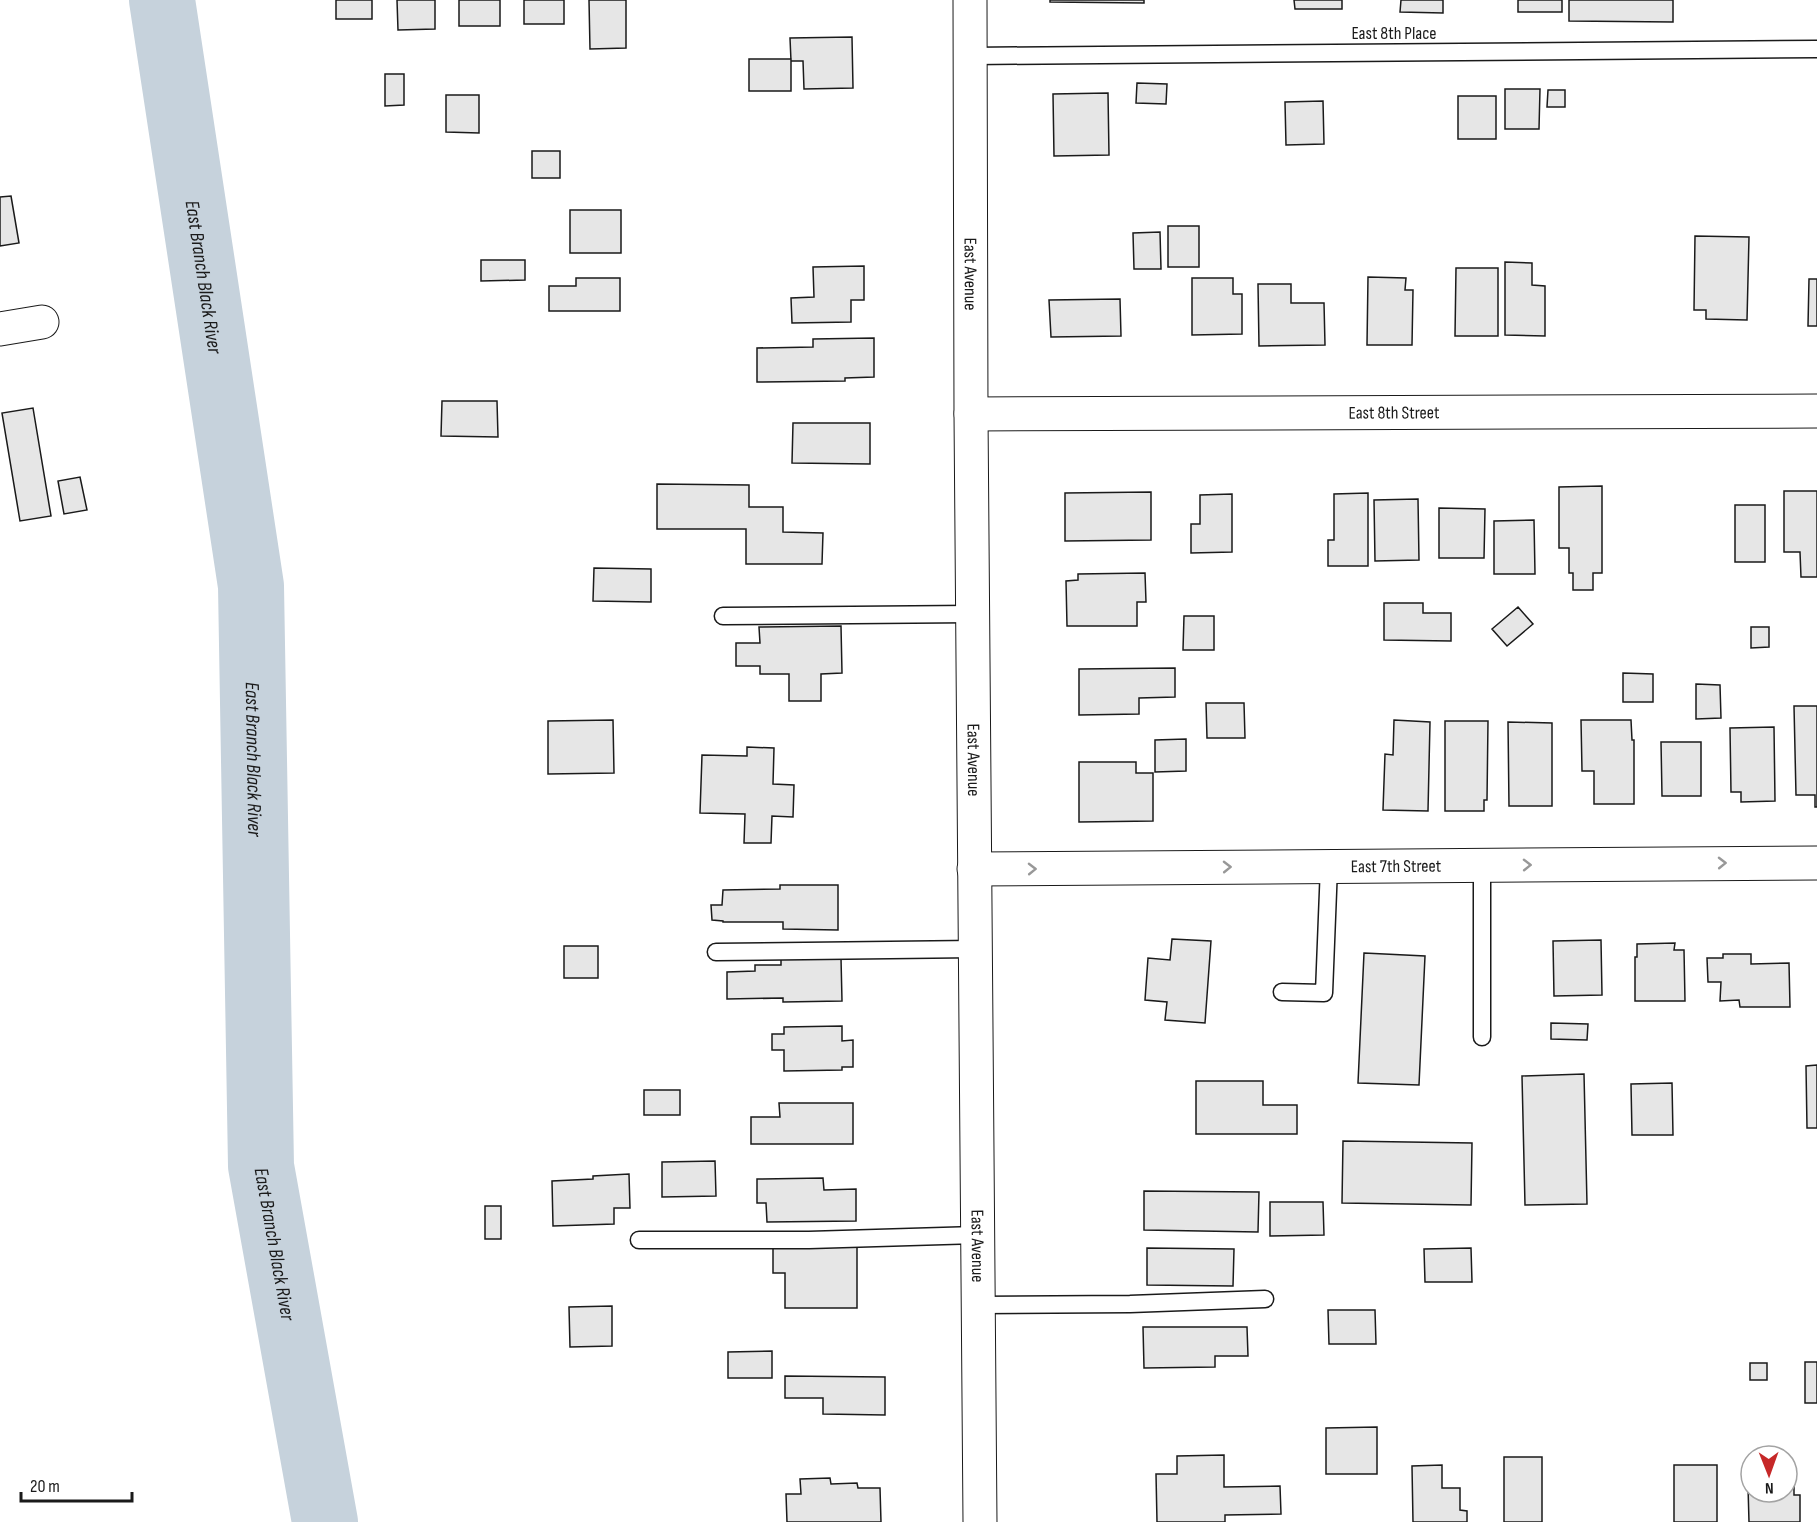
<svg xmlns="http://www.w3.org/2000/svg" width="1817" height="1522" font-family="'Sofia Sans Condensed',sans-serif">
<rect width="100%" height="100%" fill="#fff"/>
<g fill="none" stroke-linecap="round" stroke-linejoin="round">
<path stroke="#c6d2dc" stroke-width="66" id="s1" d="M 162,0 L 251,586 L 261,1166 L 325,1522"/>
</g>
<path fill="#e6e6e6" stroke="#1a1a1a" stroke-width="1.5" d="M 336,0 L 372,0 L 372,19 L 336,19 Z
M 397,0 L 435,0 L 435,29 L 398,30 Z
M 459,0 L 500,0 L 500,26 L 459,26 Z
M 524,0 L 564,0 L 564,24 L 524,24 Z
M 589,0 L 626,0 L 626,48 L 590,49 Z
M 1050,0 L 1144,0 L 1144,3 L 1050,2 Z
M 1294,0 L 1342,0 L 1342,9 L 1295,9 Z
M 1401,0 L 1443,0 L 1443,13 L 1400,12 Z
M 1518,0 L 1562,0 L 1562,12 L 1518,12 Z
M 1569,0 L 1673,0 L 1673,22 L 1569,21 Z
M 852,37 L 853,88 L 804,89 L 803,61 L 791,61 L 790,38 Z
M 749,59 L 791,59 L 791,91 L 749,91 Z
M 385,74 L 404,74 L 404,105 L 385,106 Z
M 1137,83 L 1167,84 L 1166,104 L 1136,103 Z
M 1505,89 L 1540,89 L 1539,129 L 1505,129 Z
M 1548,90 L 1565,90 L 1565,107 L 1547,107 Z
M 1108,93 L 1109,155 L 1054,156 L 1053,94 Z
M 446,95 L 479,95 L 479,133 L 446,132 Z
M 1458,96 L 1496,96 L 1496,139 L 1458,139 Z
M 1323,101 L 1324,144 L 1286,145 L 1285,102 Z
M 532,151 L 560,151 L 560,178 L 532,178 Z
M 11,196 L 19,243 L 0,246 L 0,197 Z
M 570,210 L 621,210 L 621,253 L 570,253 Z
M 1168,226 L 1199,226 L 1199,267 L 1168,267 Z
M 1160,232 L 1161,269 L 1134,269 L 1133,233 Z
M 1695,236 L 1749,237 L 1747,320 L 1706,319 L 1706,310 L 1694,310 Z
M 481,260 L 525,260 L 525,280 L 481,281 Z
M 1505,262 L 1532,263 L 1532,285 L 1545,286 L 1545,336 L 1505,335 Z
M 864,266 L 864,300 L 851,300 L 851,322 L 792,323 L 791,298 L 814,297 L 813,267 Z
M 1456,268 L 1498,268 L 1498,336 L 1455,336 Z
M 1368,277 L 1406,278 L 1405,290 L 1413,290 L 1412,345 L 1367,345 Z
M 576,278 L 620,278 L 620,311 L 549,311 L 549,286 L 576,286 Z
M 1192,278 L 1233,278 L 1233,294 L 1242,294 L 1242,334 L 1192,335 Z
M 1809,279 L 1817,279 L 1817,326 L 1808,326 Z
M 1258,284 L 1291,284 L 1291,303 L 1324,303 L 1325,345 L 1259,346 Z
M 1120,299 L 1121,336 L 1051,337 L 1049,300 Z
M 874,338 L 874,377 L 845,378 L 845,381 L 757,382 L 757,348 L 813,347 L 813,339 Z
M 442,401 L 497,401 L 498,437 L 441,436 Z
M 33,408 L 51,516 L 20,521 L 2,413 Z
M 793,423 L 870,423 L 870,464 L 792,463 Z
M 80,477 L 87,510 L 64,514 L 58,481 Z
M 657,484 L 749,485 L 749,507 L 783,507 L 783,532 L 823,533 L 822,564 L 746,564 L 746,529 L 657,529 Z
M 1602,486 L 1602,573 L 1593,573 L 1593,590 L 1573,590 L 1573,573 L 1569,573 L 1569,548 L 1559,548 L 1559,487 Z
M 1784,491 L 1817,491 L 1817,577 L 1801,577 L 1800,552 L 1784,552 Z
M 1151,492 L 1151,540 L 1065,541 L 1065,493 Z
M 1368,493 L 1368,566 L 1328,566 L 1328,540 L 1334,540 L 1334,494 Z
M 1232,494 L 1232,552 L 1191,553 L 1191,524 L 1200,524 L 1200,495 Z
M 1418,499 L 1419,560 L 1375,561 L 1374,500 Z
M 1735,505 L 1765,505 L 1765,562 L 1735,562 Z
M 1439,508 L 1485,509 L 1484,558 L 1439,558 Z
M 1534,520 L 1535,574 L 1494,574 L 1494,521 Z
M 594,568 L 651,569 L 651,602 L 593,601 Z
M 1145,573 L 1146,602 L 1137,602 L 1137,626 L 1067,626 L 1066,581 L 1078,580 L 1078,574 Z
M 1384,603 L 1423,603 L 1423,613 L 1451,613 L 1451,641 L 1384,640 Z
M 1518,607 L 1533,624 L 1507,646 L 1492,629 Z
M 1184,616 L 1214,616 L 1214,650 L 1183,650 Z
M 841,626 L 842,673 L 821,674 L 821,701 L 789,701 L 789,674 L 760,674 L 760,666 L 736,666 L 736,643 L 760,643 L 759,627 Z
M 1751,627 L 1769,627 L 1769,647 L 1751,648 Z
M 1175,668 L 1175,697 L 1139,698 L 1139,714 L 1079,715 L 1079,669 Z
M 1623,673 L 1653,674 L 1653,702 L 1623,702 Z
M 1696,684 L 1720,685 L 1721,718 L 1696,719 Z
M 1206,703 L 1244,703 L 1245,738 L 1207,738 Z
M 1794,706 L 1817,706 L 1817,807 L 1815,807 L 1815,795 L 1796,795 Z
M 613,720 L 614,773 L 548,774 L 548,721 Z
M 1394,720 L 1430,722 L 1428,811 L 1383,810 L 1385,754 L 1393,755 Z
M 1581,720 L 1631,720 L 1632,740 L 1634,740 L 1634,804 L 1594,804 L 1594,771 L 1582,771 Z
M 1445,721 L 1488,721 L 1487,800 L 1484,800 L 1484,811 L 1445,811 Z
M 1508,722 L 1552,723 L 1552,806 L 1509,806 Z
M 1774,727 L 1775,801 L 1741,802 L 1741,792 L 1731,792 L 1730,728 Z
M 1186,739 L 1186,771 L 1155,772 L 1155,740 Z
M 1661,742 L 1701,742 L 1701,796 L 1662,796 Z
M 747,747 L 774,748 L 773,784 L 794,785 L 793,817 L 772,816 L 771,843 L 744,843 L 745,814 L 700,813 L 702,755 L 747,756 Z
M 1079,762 L 1136,762 L 1136,773 L 1153,773 L 1153,821 L 1079,822 Z
M 780,885 L 838,885 L 838,930 L 783,929 L 783,922 L 723,922 L 723,921 L 712,920 L 711,905 L 722,905 L 723,890 L 780,889 Z
M 1172,939 L 1211,941 L 1205,1023 L 1165,1020 L 1167,1002 L 1145,1000 L 1148,958 L 1170,960 Z
M 1601,940 L 1602,995 L 1554,996 L 1553,941 Z
M 1675,943 L 1674,950 L 1684,950 L 1685,1001 L 1635,1001 L 1635,957 L 1637,957 L 1637,944 Z
M 564,946 L 598,946 L 598,978 L 564,978 Z
M 1364,953 L 1425,956 L 1419,1085 L 1358,1083 Z
M 1723,954 L 1751,954 L 1751,964 L 1789,963 L 1790,1007 L 1740,1007 L 1739,1000 L 1720,1001 L 1721,982 L 1708,982 L 1707,958 L 1723,958 Z
M 841,958 L 842,1001 L 783,1002 L 783,998 L 727,999 L 727,972 L 755,971 L 755,965 L 781,965 L 781,959 Z
M 1551,1023 L 1588,1024 L 1587,1040 L 1551,1039 Z
M 842,1026 L 842,1041 L 853,1040 L 853,1067 L 842,1067 L 842,1070 L 784,1071 L 784,1050 L 772,1050 L 772,1034 L 784,1034 L 784,1027 Z
M 1817,1065 L 1817,1128 L 1807,1128 L 1806,1066 Z
M 1584,1074 L 1587,1204 L 1525,1205 L 1522,1076 Z
M 1196,1081 L 1263,1081 L 1263,1105 L 1297,1105 L 1297,1134 L 1196,1134 Z
M 1672,1083 L 1673,1135 L 1632,1135 L 1631,1084 Z
M 644,1090 L 680,1090 L 680,1115 L 644,1115 Z
M 779,1103 L 853,1103 L 853,1144 L 751,1144 L 751,1117 L 780,1117 Z
M 1343,1141 L 1472,1143 L 1471,1205 L 1342,1203 Z
M 715,1161 L 716,1196 L 662,1197 L 662,1162 Z
M 629,1174 L 630,1208 L 614,1208 L 614,1224 L 553,1226 L 552,1181 L 593,1179 L 593,1176 Z
M 823,1178 L 824,1190 L 856,1189 L 856,1221 L 767,1222 L 766,1203 L 757,1203 L 757,1179 Z
M 1144,1191 L 1259,1192 L 1258,1232 L 1144,1230 Z
M 1270,1202 L 1323,1202 L 1324,1235 L 1270,1236 Z
M 485,1206 L 501,1206 L 501,1239 L 485,1239 Z
M 773,1247 L 857,1247 L 857,1308 L 785,1308 L 785,1273 L 773,1273 Z
M 1147,1248 L 1234,1249 L 1233,1286 L 1147,1285 Z
M 1471,1248 L 1472,1282 L 1425,1282 L 1424,1249 Z
M 612,1306 L 612,1346 L 570,1347 L 569,1307 Z
M 1328,1310 L 1375,1310 L 1376,1344 L 1329,1344 Z
M 1143,1327 L 1247,1327 L 1248,1356 L 1215,1356 L 1215,1367 L 1144,1368 Z
M 772,1351 L 772,1378 L 728,1378 L 728,1352 Z
M 1805,1362 L 1817,1362 L 1817,1403 L 1805,1403 Z
M 1750,1363 L 1767,1363 L 1767,1380 L 1750,1380 Z
M 785,1376 L 885,1377 L 885,1415 L 823,1414 L 823,1398 L 785,1398 Z
M 1377,1427 L 1377,1474 L 1326,1474 L 1326,1428 Z
M 1224,1455 L 1224,1487 L 1280,1486 L 1281,1514 L 1225,1515 L 1225,1522 L 1157,1522 L 1156,1474 L 1177,1474 L 1177,1456 Z
M 1504,1457 L 1542,1457 L 1542,1522 L 1504,1522 Z
M 1442,1465 L 1442,1488 L 1460,1488 L 1460,1510 L 1467,1511 L 1467,1522 L 1413,1522 L 1412,1466 Z
M 1674,1465 L 1717,1465 L 1717,1522 L 1674,1522 Z
M 1787,1469 L 1794,1469 L 1794,1495 L 1800,1495 L 1800,1522 L 1749,1522 L 1748,1486 L 1751,1486 L 1751,1492 L 1787,1492 Z
M 830,1478 L 831,1484 L 857,1483 L 858,1488 L 880,1488 L 881,1522 L 787,1522 L 786,1494 L 801,1494 L 800,1479 Z"/>
<g fill="none" stroke-linecap="round" stroke-linejoin="round">
<defs>
<path id="service" d="M 971,56 L 1817,49
M 723,616 L 973,614
M 1482,865 L 1482,1037
M 716,952 L 975,949
M 1282,992 L 1324,993 L 1329,866
M 639,1240 L 809,1240 L 977,1235
M 978,1305 L 1130,1304 L 1265,1299"/>
<g id="minor">
<path d="M 0,329 L 42,322"/>
<path id="s2" d="M 971,414 L 1817,411"/>
<path id="s3" d="M 974,869 L 1817,863"/>
</g>
<g id="tertiary">
<path id="s4" d="M 970,0 L 971,414 L 980,1522"/>
</g>
</defs>
<use href="#service" stroke="#1a1a1a" stroke-width="19"/>
<use href="#minor" stroke="#1a1a1a" stroke-width="35"/>
<use href="#tertiary" stroke="#1a1a1a" stroke-width="35"/>
<use href="#service" stroke="#fff" stroke-width="16"/>
<use href="#minor" stroke="#fff" stroke-width="33"/>
<use href="#tertiary" stroke="#fff" stroke-width="33"/>
</g>
<defs><path id="oneway-chevron" d="M-2-3.5L2.5 0L-2 3.5" fill="none" stroke-width="1.6" stroke-linecap="round" stroke-linejoin="round" transform="scale(1.5)"/></defs>
<g stroke="#989898">
<use href="#oneway-chevron" transform="translate(1722 863) rotate(-1)"/>
<use href="#oneway-chevron" transform="translate(1527 865) rotate(-1)"/>
<use href="#oneway-chevron" transform="translate(1227 867) rotate(-1)"/>
<use href="#oneway-chevron" transform="translate(1032 869) rotate(-1)"/>
</g>
<g text-anchor="middle" stroke-width="4.5" stroke-linejoin="round" paint-order="stroke">
<g font-size="18" fill="#1a1a1a" stroke="#fff">
<text x="1394" y="39">East 8th Place</text>
<text dy="6" stroke="none"><textPath href="#s4" startOffset="274">East Avenue</textPath></text>
<text dy="6" stroke="none"><textPath href="#s2" startOffset="423">East 8th Street</textPath></text>
<text dy="6" stroke="none"><textPath href="#s4" startOffset="760">East Avenue</textPath></text>
<text dy="6" stroke="none"><textPath href="#s3" startOffset="422">East 7th Street</textPath></text>
<text dy="6" stroke="none"><textPath href="#s4" startOffset="1246">East Avenue</textPath></text>
</g>
<g font-size="20" font-style="italic" fill="#1a1a1a" stroke="#fff">
<text dy="7" stroke="none"><textPath href="#s1" startOffset="280">East Branch Black River</textPath></text>
<text dy="7" stroke="none"><textPath href="#s1" startOffset="766">East Branch Black River</textPath></text>
<text dy="7" stroke="none"><textPath href="#s1" startOffset="1252">East Branch Black River</textPath></text>
</g>
</g>
<g transform="translate(1769 1474) rotate(179)"><circle r="28" fill="#ffffff" stroke="#a3a3a3" stroke-width="1.5"/>
<path d="M0-4.5L10 22L0 15L-10 22Z" fill="#c62828"/>
<text y="-9" font-size="16" font-weight="bold" text-anchor="middle" fill="#1a1a1a">N</text>
</g>
<path d="M21 1492v9h111v-9" fill="none" stroke="#1a1a1a" stroke-width="3"/>
<text x="30" y="1492" font-size="18" fill="#1a1a1a" stroke="#ffffff" stroke-width="4.5" paint-order="stroke">20 m</text>
</svg>
